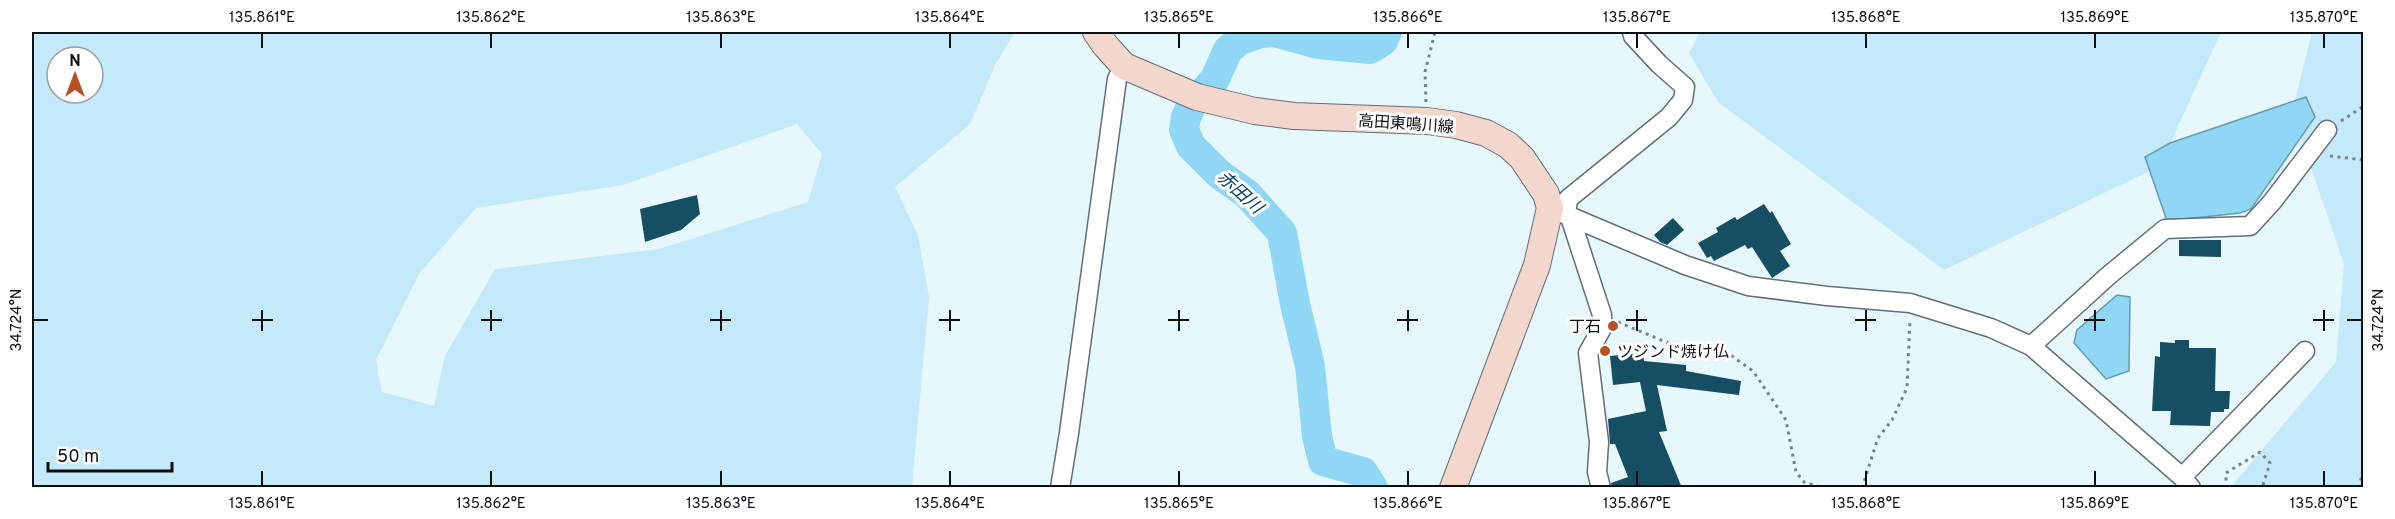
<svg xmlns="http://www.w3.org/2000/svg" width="2395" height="519" font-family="Overpass,'Noto Sans JP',sans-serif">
<rect width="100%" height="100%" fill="#e7f7fe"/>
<path fill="#c3e9fa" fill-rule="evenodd" d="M 32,32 L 1015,32 L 996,63 L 970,124 L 895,187 L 918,235 L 929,297 L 912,487 L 32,487 ZM 57,57 L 93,57 L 93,93 L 57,93 ZM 797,124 L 822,154 L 808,202 L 659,249 L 495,269 L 445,356 L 434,406 L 382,392 L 376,360 L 419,274 L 476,208 L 623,185 Z
M 1700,32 L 2221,32 L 2160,166 L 1944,270 L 1718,102 L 1689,53 Z
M 2312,32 L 2363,32 L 2363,487 L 2230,488 L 2336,362 L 2344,264 L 2292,112 Z"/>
<path fill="#90d7f5" stroke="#689bb1" stroke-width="1.5" d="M 2306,97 L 2315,117 L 2251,209 L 2240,213 L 2167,221 L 2145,157 L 2170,143 Z
M 2117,295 L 2130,297 L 2129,371 L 2106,379 L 2074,343 L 2077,330 Z"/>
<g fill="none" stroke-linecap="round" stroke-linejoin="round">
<path stroke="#90d7f5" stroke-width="30" d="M 1373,488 L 1363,472 L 1323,461 L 1317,436 L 1310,366 L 1295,304 L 1282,233 L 1247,194 L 1219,174 L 1191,146 L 1184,130 L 1186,117 L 1192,105 L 1215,79 L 1228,50 L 1240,40 L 1261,33 L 1275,32 L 1318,44 L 1370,49 L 1383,41 L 1387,32"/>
</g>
<path fill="#164e63" d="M 697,195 L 700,214 L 681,230 L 645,242 L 640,209 Z
M 1764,204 L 1770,213 L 1772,211 L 1791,244 L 1780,251 L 1790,266 L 1772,278 L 1752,247 L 1748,249 L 1745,245 L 1714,261 L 1711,256 L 1707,258 L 1698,243 L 1718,232 L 1716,228 L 1735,217 L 1737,220 Z
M 1673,218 L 1684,230 L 1667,245 L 1660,242 L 1654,235 Z
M 2179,240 L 2221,240 L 2221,257 L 2179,256 Z
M 2175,340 L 2189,340 L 2189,348 L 2216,348 L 2215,391 L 2230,391 L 2229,409 L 2224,409 L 2224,412 L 2211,412 L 2210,426 L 2170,425 L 2171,411 L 2152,411 L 2155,356 L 2160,357 L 2160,342 L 2175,343 Z
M 1643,353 L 1644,361 L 1686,365 L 1686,371 L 1741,381 L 1739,395 L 1657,385 L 1667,431 L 1659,432 L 1682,488 L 1612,488 L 1611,483 L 1628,477 L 1615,444 L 1610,444 L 1608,419 L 1646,411 L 1640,382 L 1613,385 L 1610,356 Z"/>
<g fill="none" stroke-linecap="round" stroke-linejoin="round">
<defs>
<path id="minor" d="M 1550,208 L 1685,265 L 1748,286 L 1827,296 L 1910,303 L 1991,328 L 2031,346 L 2182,477 L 2191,488
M 1566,215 L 1568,199 L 1669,117 L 1683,100 L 1685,87 L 1659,64 L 1633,36 L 1632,32
M 1570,217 L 1602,315 L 1602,328 L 1588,353 L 1599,442 L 1597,472 L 1601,488
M 2031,346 L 2108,276 L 2165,229 L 2250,226 L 2272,202 L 2327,130
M 2182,477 L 2305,351
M 1060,488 L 1069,433 L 1117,79 L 1124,66"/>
<path id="secondary" d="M 1096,32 L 1105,45 L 1124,66 L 1197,97 L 1255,111 L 1294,116 L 1427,121 L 1456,125 L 1486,133 L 1508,145 L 1522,158 L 1546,194 L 1550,208 L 1537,265 L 1453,488"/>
</defs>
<use href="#minor" stroke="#626f75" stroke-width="21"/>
<use href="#secondary" stroke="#626f75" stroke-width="28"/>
<path stroke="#798489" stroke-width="3" stroke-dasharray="3 4.5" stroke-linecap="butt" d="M 1426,102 L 1425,72 L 1435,32
M 2341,121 L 2364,106
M 2330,156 L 2364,160
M 1618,322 L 1685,350 L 1726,352 L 1753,371 L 1786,420 L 1796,472 L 1804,482 L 1824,488
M 1862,488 L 1878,438 L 1892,420 L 1907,388 L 1910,320
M 2226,488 L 2226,473 L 2260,452 L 2270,463 L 2262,488
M 2359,488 L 2364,465"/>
<use href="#minor" stroke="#fff" stroke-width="18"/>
<use href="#secondary" stroke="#f3d7cc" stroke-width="26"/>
</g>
<path fill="none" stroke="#0a0f11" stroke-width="2" d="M 262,33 L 262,48M 491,33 L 491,48M 721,33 L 721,48M 950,33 L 950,48M 1179,33 L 1179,48M 1408,33 L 1408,48M 1637,33 L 1637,48M 1866,33 L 1866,48M 2095,33 L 2095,48M 2324,33 L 2324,48M 262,310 L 262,331M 491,310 L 491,331M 721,310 L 721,331M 950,310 L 950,331M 1179,310 L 1179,331M 1408,310 L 1408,331M 1637,310 L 1637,331M 1866,310 L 1866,331M 2095,310 L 2095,331M 2324,310 L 2324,331M 33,320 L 48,320M 252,320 L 273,320M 481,320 L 502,320M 710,320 L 731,320M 939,320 L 960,320M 1168,320 L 1189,320M 1397,320 L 1418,320M 1626,320 L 1647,320M 1855,320 L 1876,320M 2084,320 L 2105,320M 2313,320 L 2334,320M 2347,320 L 2362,320M 262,471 L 262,486M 491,471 L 491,486M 721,471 L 721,486M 950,471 L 950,486M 1179,471 L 1179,486M 1408,471 L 1408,486M 1637,471 L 1637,486M 1866,471 L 1866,486M 2095,471 L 2095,486M 2324,471 L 2324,486"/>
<g fill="#b65121" stroke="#fff" stroke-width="2">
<circle cx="1613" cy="326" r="6"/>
<circle cx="1605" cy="351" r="6"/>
</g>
<g text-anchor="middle" stroke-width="6" stroke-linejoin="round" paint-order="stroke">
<g font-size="16" fill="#0a0f11" stroke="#fff">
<text transform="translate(1406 123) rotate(4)" y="6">高田東鳴川線</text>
</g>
<g font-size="16" fill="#0a0f11" stroke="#fff" text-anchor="end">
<text x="1601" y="332">丁石</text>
<text x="1617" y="357" text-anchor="start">ツジンド焼け仏</text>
</g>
<g font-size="18" font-style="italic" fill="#07465a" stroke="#fff">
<text transform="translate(1240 192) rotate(42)" y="6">赤田川</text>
</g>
</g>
<rect width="2395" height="519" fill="none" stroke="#ffffff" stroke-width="66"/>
<g transform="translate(75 75)"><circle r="28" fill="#ffffff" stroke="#9d9fa0" stroke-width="1.5"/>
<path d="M0-4.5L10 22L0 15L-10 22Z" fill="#b65121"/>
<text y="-9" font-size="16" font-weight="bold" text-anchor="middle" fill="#0a0f11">N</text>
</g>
<path d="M48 462v9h124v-9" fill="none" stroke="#0a0f11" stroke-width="3"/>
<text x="57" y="462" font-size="18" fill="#0a0f11" stroke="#ffffff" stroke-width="4.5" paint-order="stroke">50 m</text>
<rect x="33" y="33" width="2329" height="453" fill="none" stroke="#0a0f11" stroke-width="2"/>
<g font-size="15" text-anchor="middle" fill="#0a0f11">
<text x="262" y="22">135.861°E</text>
<text x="491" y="22">135.862°E</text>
<text x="721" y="22">135.863°E</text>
<text x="950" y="22">135.864°E</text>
<text x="1179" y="22">135.865°E</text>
<text x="1408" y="22">135.866°E</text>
<text x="1637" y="22">135.867°E</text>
<text x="1866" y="22">135.868°E</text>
<text x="2095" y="22">135.869°E</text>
<text x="2324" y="22">135.870°E</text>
<text transform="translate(16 320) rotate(-90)" y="5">34.724°N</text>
<text transform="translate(2378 320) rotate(-90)" y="5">34.724°N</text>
<text x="262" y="508">135.861°E</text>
<text x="491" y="508">135.862°E</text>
<text x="721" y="508">135.863°E</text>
<text x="950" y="508">135.864°E</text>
<text x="1179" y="508">135.865°E</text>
<text x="1408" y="508">135.866°E</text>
<text x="1637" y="508">135.867°E</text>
<text x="1866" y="508">135.868°E</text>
<text x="2095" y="508">135.869°E</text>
<text x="2324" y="508">135.870°E</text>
</g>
</svg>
